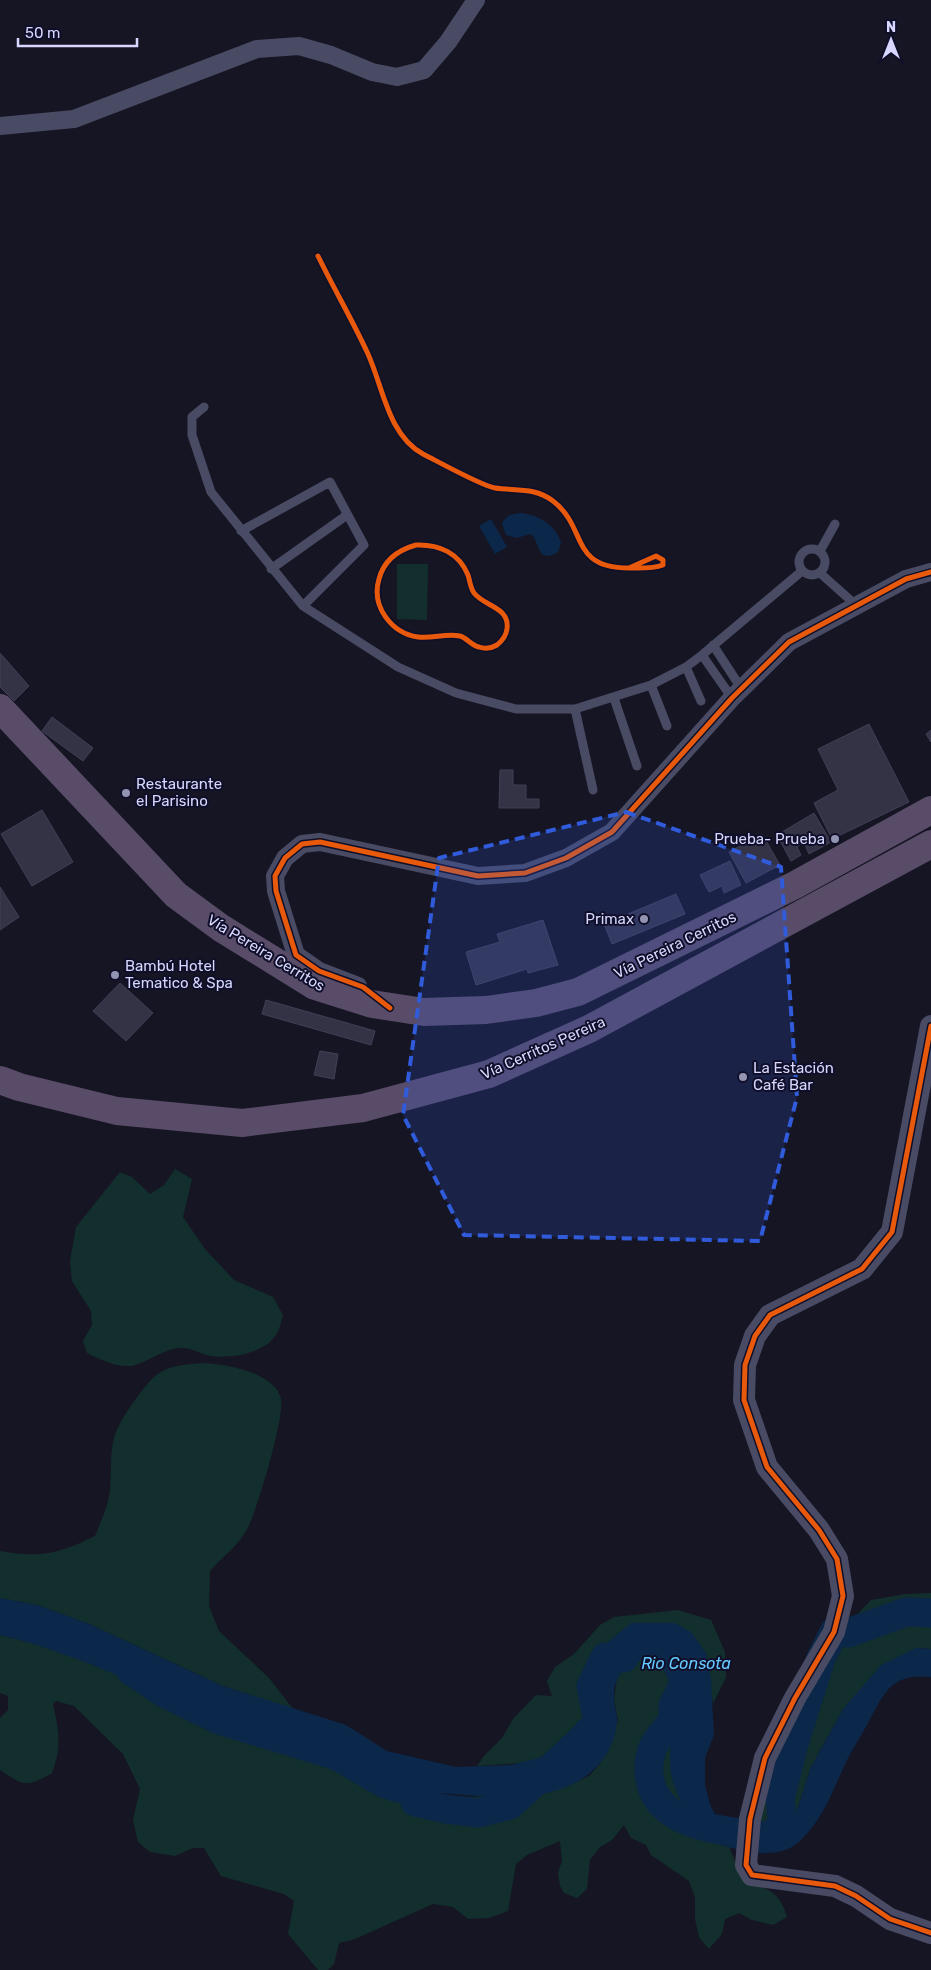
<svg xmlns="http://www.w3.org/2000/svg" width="931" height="1970" font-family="Rubik,sans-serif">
<rect width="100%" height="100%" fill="#161523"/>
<path fill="#122f2d" d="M 397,564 L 428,564 L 427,620 L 397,619 Z
M 175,1169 L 192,1179 L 183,1217 L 205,1249 L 234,1280 L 273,1297 L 283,1315 C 281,1321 280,1328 277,1333 C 267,1353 231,1359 211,1356 C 200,1354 189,1346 178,1348 C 163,1350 141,1365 131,1366 C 116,1367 101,1360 87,1353 L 83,1341 L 92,1325 L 91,1311 L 72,1281 L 70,1261 L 76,1227 L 120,1172 L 132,1177 L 150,1194 L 164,1185 Z
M 203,1363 C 225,1364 275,1372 281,1399 C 285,1416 256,1515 246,1531 C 238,1546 221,1558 210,1571 L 209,1606 L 219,1631 L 269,1678 L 293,1709 L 223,1686 L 89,1624 L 37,1605 L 0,1598 L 0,1551 C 41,1558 58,1554 95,1536 C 101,1521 109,1505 110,1489 C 112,1470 109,1450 116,1432 C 122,1418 130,1407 138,1396 C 159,1367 168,1366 203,1363 Z
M 931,1593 L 931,1649 L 916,1648 L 843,1709 L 810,1769 L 797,1811 L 770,1837 L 756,1838 L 765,1758 L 834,1632 L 848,1624 L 871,1600 L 906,1594 Z
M 678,1610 L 711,1620 L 725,1652 L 726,1677 L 713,1704 L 706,1653 L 596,1652 L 598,1722 L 565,1751 L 523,1763 L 477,1766 L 484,1756 L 502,1738 L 513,1719 L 536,1695 L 552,1696 L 547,1681 L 555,1667 L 574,1654 L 600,1625 L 614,1617 Z
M 0,1635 L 32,1643 L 99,1666 L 235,1719 L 285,1730 L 337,1756 L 385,1784 L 413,1792 L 470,1797 L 539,1794 L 565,1787 L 589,1776 L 600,1764 L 618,1720 L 614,1699 L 617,1678 L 623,1669 L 639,1659 L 654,1657 C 661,1665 668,1673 671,1683 C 674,1692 673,1704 673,1714 C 673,1760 664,1775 691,1818 C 700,1831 714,1844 729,1847 L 742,1877 C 766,1891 778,1887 787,1917 L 773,1925 L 752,1920 L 739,1913 L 725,1919 L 722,1934 L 709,1949 L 699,1937 L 695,1919 L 695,1897 L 689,1881 L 651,1855 L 646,1845 L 631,1838 L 624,1825 L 612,1840 L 600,1847 L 590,1860 L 587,1889 L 577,1898 L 564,1893 L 560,1886 L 558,1873 L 562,1861 L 560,1841 L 527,1855 L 516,1864 L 508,1911 L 489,1918 L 468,1919 L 453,1907 L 433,1904 L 355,1939 L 339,1943 L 334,1964 L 328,1970 L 318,1970 L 288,1934 L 294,1901 L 284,1894 L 221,1876 L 204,1848 L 193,1848 L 175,1856 L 150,1852 L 138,1842 L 133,1820 L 140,1789 L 123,1754 L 74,1706 L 56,1701 L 53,1704 C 59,1732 62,1746 52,1773 C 26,1788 24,1786 0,1770 L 0,1718 L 8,1710 L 8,1696 L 0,1693 Z"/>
<path fill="#0b2749" d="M 521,513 C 538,515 555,524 561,542 L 558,552 C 537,565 540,542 531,534 L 517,538 L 506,535 L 502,524 C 506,515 511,514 521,513 Z
M 491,519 L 507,547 L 495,554 L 479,526 Z
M 0,1598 L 37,1605 L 89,1624 L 223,1686 L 346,1725 L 387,1751 L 456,1767 L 511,1765 L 565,1751 L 598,1722 L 596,1652 L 631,1623 L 675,1623 L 691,1632 L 706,1653 L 711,1679 L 714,1735 L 705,1758 L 705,1785 L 710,1804 L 720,1825 L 756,1838 L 770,1837 L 797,1811 L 810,1769 L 843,1709 L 881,1665 L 916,1648 L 931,1649 L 931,1677 C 924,1677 911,1676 904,1679 C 885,1685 876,1709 867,1725 C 861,1736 854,1747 848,1758 C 835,1785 823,1820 801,1840 C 788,1853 769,1855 751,1852 C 716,1845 707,1844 687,1812 C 682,1804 677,1794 674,1785 C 659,1741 693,1701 654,1657 C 630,1661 613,1672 614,1699 C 614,1707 618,1714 617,1722 C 612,1766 580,1787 538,1795 C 509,1799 481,1797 453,1794 C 429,1792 405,1794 384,1783 C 350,1767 320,1741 284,1730 C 268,1725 251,1724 235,1719 C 155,1696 82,1654 0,1635 Z"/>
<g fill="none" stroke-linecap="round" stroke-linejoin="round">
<path stroke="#0b2749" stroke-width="29" d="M 131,1671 L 164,1693 L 219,1720 L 337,1756 L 385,1784 L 413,1792 L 415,1802 L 445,1809 L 479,1813 L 510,1805 L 577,1744 L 598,1722 L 591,1686 L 605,1657 L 624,1658
M 686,1671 L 687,1678 L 673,1705 L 673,1721 C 657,1738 647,1750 649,1774 C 654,1830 727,1830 770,1837 L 783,1824 L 780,1799 L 794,1744 L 821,1658 L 834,1632 L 848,1633 L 906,1612 L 931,1613"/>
</g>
<path fill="#343345" stroke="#413f57" d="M 0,653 L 29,686 L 14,701 L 0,687 Z
M 52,717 L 93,748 L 83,761 L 42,731 Z
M 869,724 L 909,802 L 832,839 L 814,803 L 838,790 L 818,749 Z
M 931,730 L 931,742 L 926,734 Z
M 500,770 L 513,770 L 513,785 L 526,785 L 526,799 L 539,799 L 539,808 L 499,808 Z
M 42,810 L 73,862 L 32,886 L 1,834 Z
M 814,813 L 831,842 L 809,854 L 804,842 L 797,847 L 801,855 L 791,861 L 777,835 Z
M 762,834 L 780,865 L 746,883 L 729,852 Z
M 730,861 L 741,885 L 724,893 L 722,886 L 709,892 L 700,875 Z
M 0,887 L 19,917 L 0,930 Z
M 676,894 L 685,914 L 612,944 L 604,924 Z
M 543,920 L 558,965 L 528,973 L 527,969 L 476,985 L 466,952 L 500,942 L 497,934 Z
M 120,983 L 153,1013 L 126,1041 L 93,1011 Z
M 266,1000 L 375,1031 L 371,1045 L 262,1014 Z
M 320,1051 L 338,1054 L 334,1079 L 314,1075 Z"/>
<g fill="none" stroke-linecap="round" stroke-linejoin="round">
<path stroke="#494b64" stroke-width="9" d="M 204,407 L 192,417 L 192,435 L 211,492 L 303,606 L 398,667 L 456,693 L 516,709 L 575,709 L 651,685 L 686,667 L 702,655 L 802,571
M 241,531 L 330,482 L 364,545 L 303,606
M799 562a13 13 0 1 1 26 0a13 13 0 1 1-26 0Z
M 820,551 L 835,524
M 271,569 L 347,515
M 820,573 L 857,606
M 713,645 L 741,688
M 702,655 L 732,698
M 686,667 L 701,701
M 651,685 L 667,726
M 614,698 L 637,766
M 575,709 L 593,790"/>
<path stroke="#494b64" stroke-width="18" d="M 0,126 L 74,119 L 257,49 L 299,46 L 331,55 L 372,72 L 397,77 L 424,70 L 448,42 L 476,0
M 358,986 L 319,971 L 296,955 L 276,891 L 275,876 L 285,858 L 302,844 L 320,842 L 478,876 L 525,873 L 566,858 L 612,832 L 732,698 L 789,642 L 906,579 L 931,572"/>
<path stroke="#494b64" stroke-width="22" d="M 931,1026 L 892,1232 L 862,1269 L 770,1315 L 755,1336 L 745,1365 L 744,1400 L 767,1467 L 819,1530 L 837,1559 L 843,1596 L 834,1632 L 795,1698 L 765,1758 L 750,1819 L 746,1865 L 752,1875 L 835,1886 L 856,1896 L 890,1919 L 931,1933"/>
<path stroke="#584c68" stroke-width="28" d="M 0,708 L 176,895 L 221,928 L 315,986 L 372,1004 L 424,1012 L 486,1010 L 536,1003 L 578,992 L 795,885 L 931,810
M 0,1080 L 19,1087 L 117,1111 L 242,1123 L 363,1108 L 489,1074 L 589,1029 L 931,844"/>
<defs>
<path id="cycleway" d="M 318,256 C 334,289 353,321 368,354 C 383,387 388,435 423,454 C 437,461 482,486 495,488 C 516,491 535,487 553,501 C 588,528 569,568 629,568 C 641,568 652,569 663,565 L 663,560 L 656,556 L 629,568
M 416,545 C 439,544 459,553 468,575 C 470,581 470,587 474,593 C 485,607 510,607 507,629 C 506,636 502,641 497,645 C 492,648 485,649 479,647 C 471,645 467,638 460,636 C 446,633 432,639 418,637 C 391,633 371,606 379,579 C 384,560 398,550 416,545 Z
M 390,1008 L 363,987 L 319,971 L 296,955 L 276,891 L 275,876 L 285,858 L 302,844 L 320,842 L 478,876 L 525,873 L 566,858 L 612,832 L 732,698 L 789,642 L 906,579 L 931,572
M 931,1026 L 892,1232 L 862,1269 L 770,1315 L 755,1336 L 745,1365 L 744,1400 L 767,1467 L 819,1530 L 837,1559 L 843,1596 L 834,1632 L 795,1698 L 765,1758 L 750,1819 L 746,1865 L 752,1875 L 835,1886 L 856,1896 L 890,1919 L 931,1933"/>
</defs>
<use href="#cycleway" stroke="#100f29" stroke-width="8"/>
<use href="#cycleway" stroke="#e8590c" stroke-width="5"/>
</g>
<path fill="#305cdc" fill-opacity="0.2" stroke="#305cdc" stroke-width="4" stroke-dasharray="10 6" stroke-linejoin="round" d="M 626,812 L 781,867 L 797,1097 L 760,1241 L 464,1235 L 403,1115 L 439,858 Z"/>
<g fill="#9393b2" stroke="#100f29" stroke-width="2">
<circle cx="126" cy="793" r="5"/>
<circle cx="835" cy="839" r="5"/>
<circle cx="644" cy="919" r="5"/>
<circle cx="115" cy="975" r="5"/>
<circle cx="743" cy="1077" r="5"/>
</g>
<g text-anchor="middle" stroke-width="4" stroke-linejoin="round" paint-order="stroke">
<g font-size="15" fill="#d7d7ff" stroke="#100f29" text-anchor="start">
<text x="136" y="789">Restaurante<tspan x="136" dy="17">el Parisino</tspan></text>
<text x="825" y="844" text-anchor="end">Prueba- Prueba</text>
<text x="634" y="924" text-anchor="end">Primax</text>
<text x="125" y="971">Bambú Hotel<tspan x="125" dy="17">Tematico &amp; Spa</tspan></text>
<text x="753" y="1073">La Estación<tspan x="753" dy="17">Café Bar</tspan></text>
</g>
<g font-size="15" fill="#d7d7ff" stroke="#100f29">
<text transform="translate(675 945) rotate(-26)" y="5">Vía Pereira Cerritos</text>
<text transform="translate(266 953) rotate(31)" y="5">Vía Pereira Cerritos</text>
<text transform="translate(543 1048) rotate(-24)" y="5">Vía Cerritos Pereira</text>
</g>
<g font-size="16" font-style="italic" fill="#65c8ff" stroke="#100f29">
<text x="686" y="1669">Rio Consota</text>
</g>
</g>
<g transform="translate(891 40)" stroke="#100f29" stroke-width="4" paint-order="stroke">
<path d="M0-4L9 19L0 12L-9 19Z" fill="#d7d7ff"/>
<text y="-8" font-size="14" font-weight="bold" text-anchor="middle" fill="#d7d7ff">N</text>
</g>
<path d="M18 38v8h119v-8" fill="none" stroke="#d7d7ff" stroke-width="2.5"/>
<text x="25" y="38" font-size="15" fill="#d7d7ff" stroke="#100f29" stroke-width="4" paint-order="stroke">50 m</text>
</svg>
